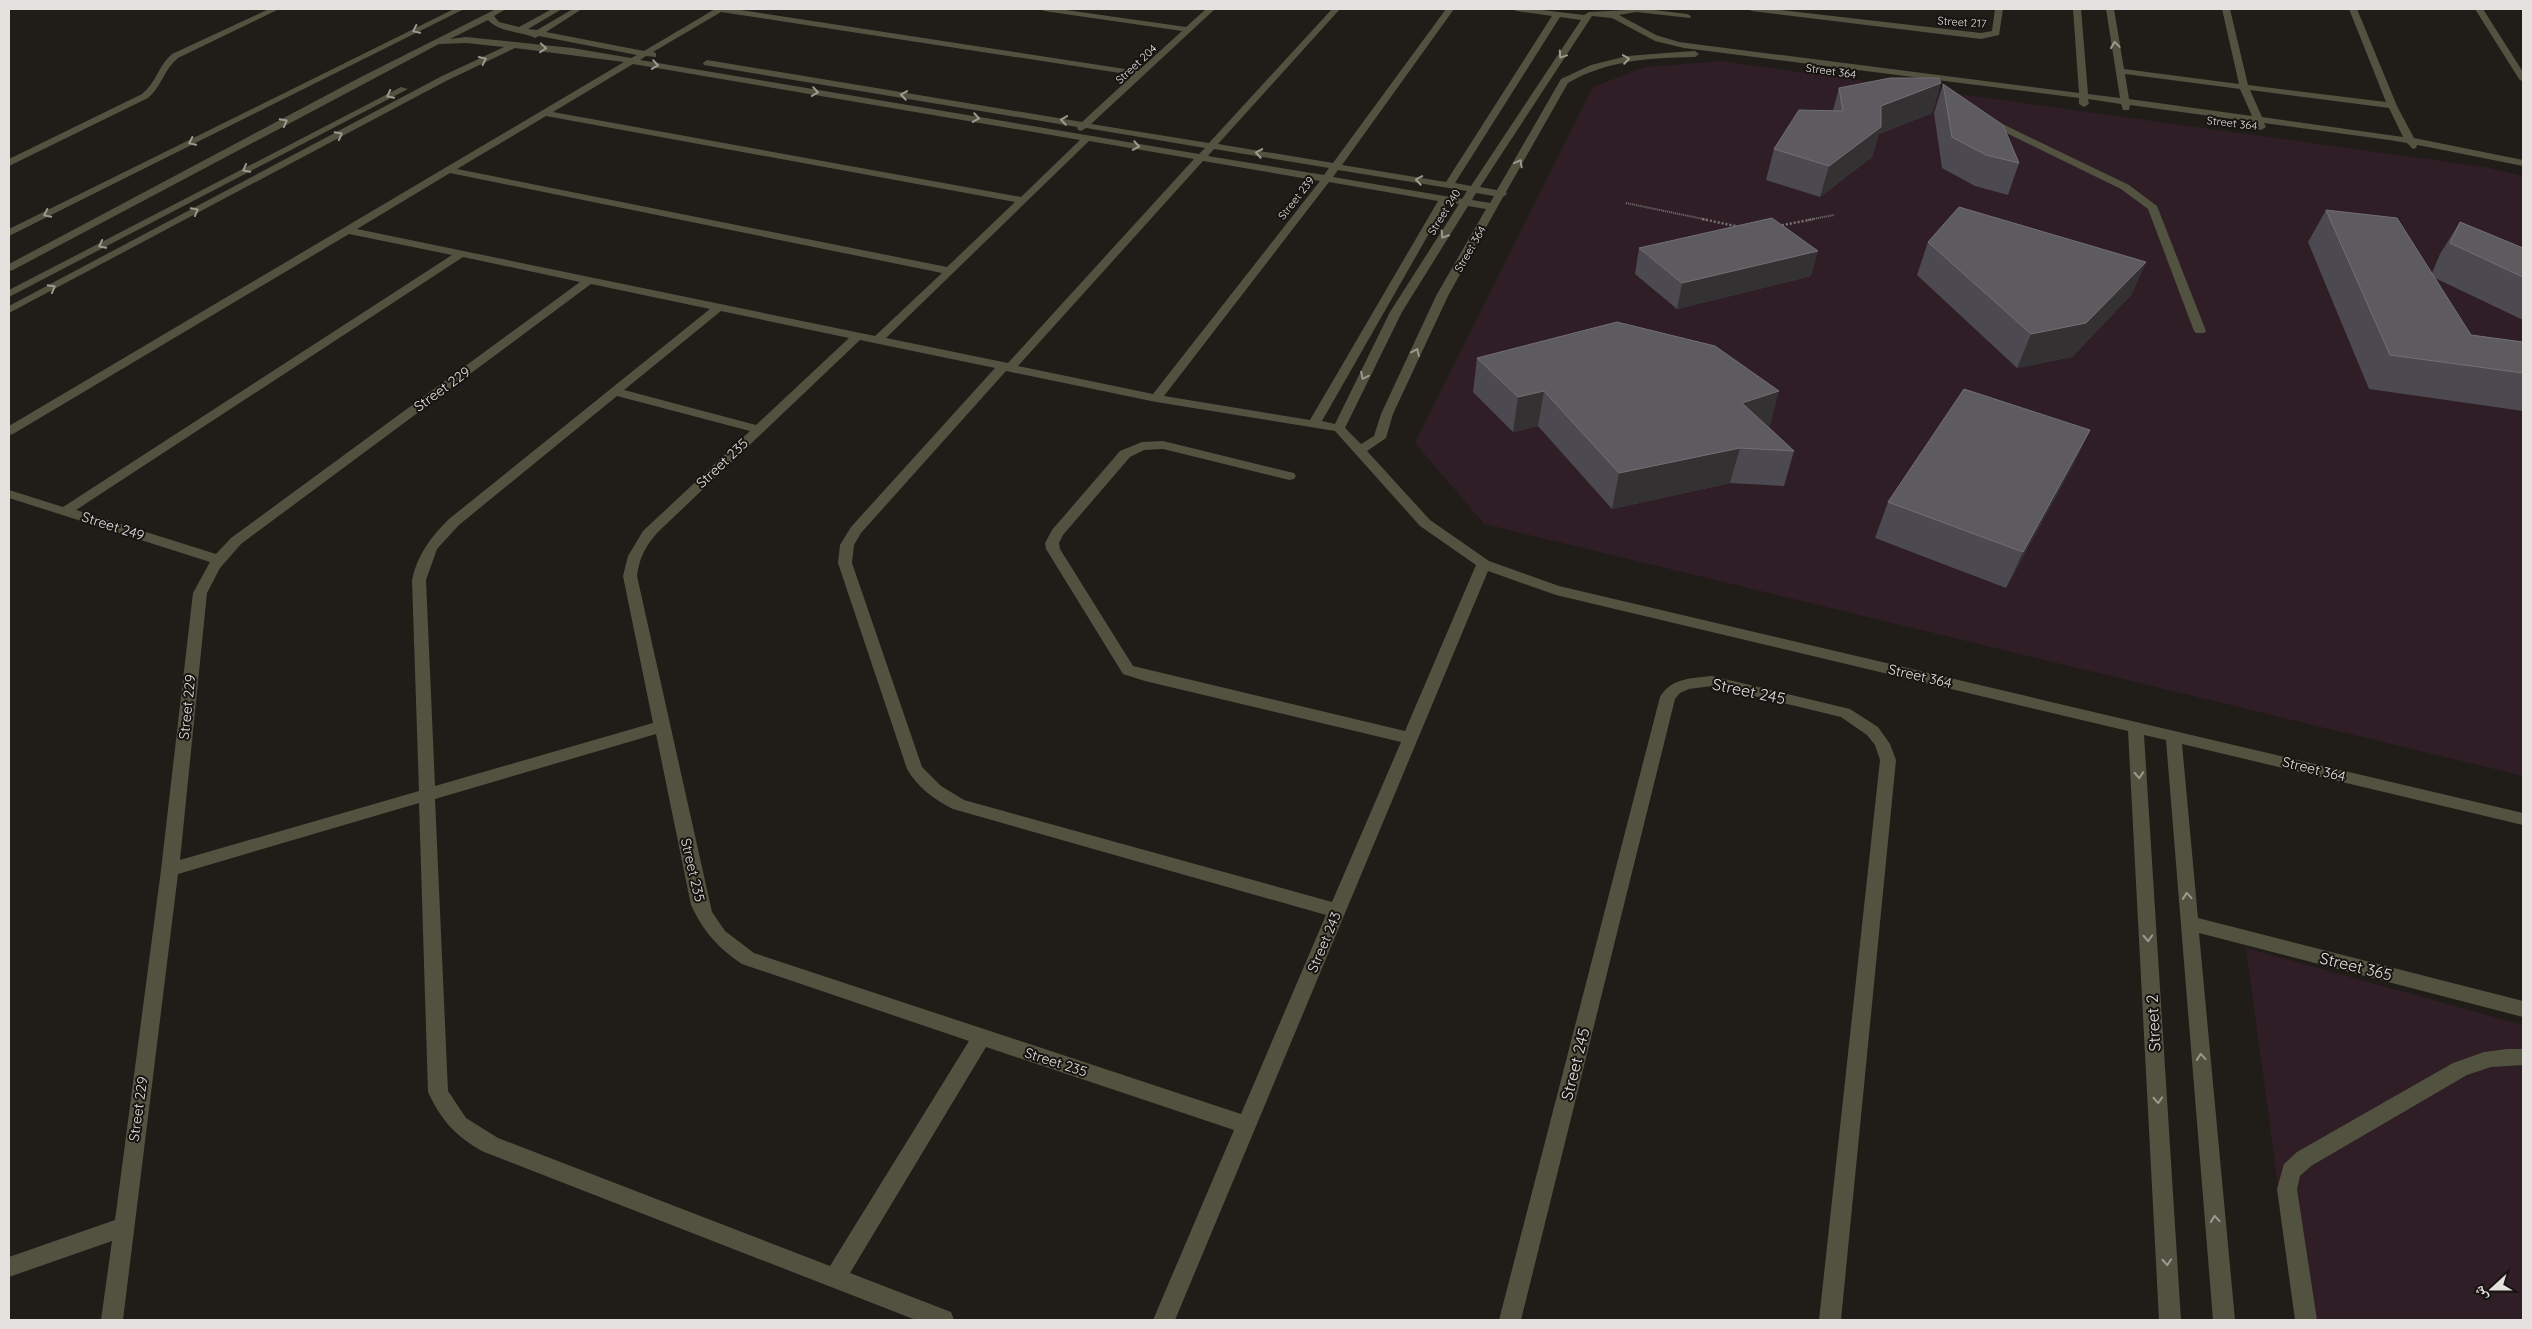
<svg xmlns="http://www.w3.org/2000/svg" width="2532" height="1329" font-family="Quicksand,'Noto Naskh Arabic',sans-serif">
<rect width="100%" height="100%" fill="#201c18"/>
<path fill="#2f1e26" d="M 1721,61 L 2485,167 L 2523,176 L 2523,776 L 1484,524 L 1415,443 L 1593,87 L 1645,67 Z
M 2246,948 L 2523,1025 L 2523,1320 L 2296,1320 Z"/>
<g fill="none" stroke-linecap="round" stroke-linejoin="round">
<path stroke="#797572" stroke-width="2" stroke-dasharray="1 1" stroke-linecap="butt" d="M 1626,203 L 1708,220
M 1808,220 L 1834,215"/>
<path stroke="#797572" stroke-width="2.5" stroke-dasharray="2 2" stroke-linecap="butt" d="M 1702,219 L 1740,227
M 1778,226 L 1814,219"/>
<path fill="#525240" fill-rule="evenodd" d="M 269,9 L 279,9 L 178,58 C 164,69 162,86 148,98 L 9,166 L 9,159 L 142,94 C 156,83 158,66 172,54 Z
M 454,9 L 464,9 L 9,236 L 9,229 Z
M 496,9 L 506,9 L 494,16 L 499,22 L 519,27 L 552,9 L 562,9 L 528,29 L 537,30 L 573,9 L 582,9 L 546,32 L 644,51 L 715,9 L 734,9 L 1138,71 L 1182,31 L 1044,11 L 1040,9 L 1059,9 L 1186,27 L 1206,9 L 1215,9 L 1091,124 L 1209,143 L 1332,9 L 1340,9 L 1218,144 L 1333,163 L 1446,9 L 1454,9 L 1342,165 L 1446,182 L 1552,16 L 1516,11 L 1512,9 L 1533,9 L 1584,15 L 1589,12 L 1646,9 L 1687,14 L 1691,16 L 1690,18 L 1636,12 L 1619,15 L 1656,35 L 1679,42 L 2079,93 L 2073,9 L 2081,9 L 2088,94 L 2120,98 L 2106,9 L 2114,9 L 2124,69 L 2239,84 L 2222,9 L 2230,9 L 2248,85 L 2386,102 L 2349,9 L 2357,9 L 2397,106 L 2414,138 L 2523,160 L 2523,166 L 2423,146 L 2417,145 L 2416,148 L 2413,149 L 2407,143 L 2389,140 L 2264,123 L 2266,127 L 2261,130 L 2258,129 L 2254,122 L 2130,105 L 2129,110 L 2123,110 L 2121,104 L 2088,99 L 2089,104 L 2084,107 L 2079,104 L 2079,98 L 1684,48 L 1655,41 L 1612,18 L 1592,16 L 1480,187 L 1497,190 L 1561,79 L 1591,65 L 1627,56 L 1679,52 L 1695,51 L 1699,54 L 1695,57 C 1650,58 1607,60 1568,83 L 1506,192 L 1507,194 L 1503,197 L 1448,296 L 1393,414 L 1386,438 L 1367,451 L 1430,520 L 1489,561 L 1559,586 L 2523,813 L 2523,825 L 2182,744 L 2198,918 L 2523,1001 L 2523,1017 L 2199,933 L 2235,1320 L 2213,1320 L 2166,740 L 2144,735 L 2181,1320 L 2159,1320 L 2128,731 L 1556,595 L 1488,571 L 1175,1320 L 1153,1320 L 1234,1130 L 986,1047 L 850,1273 L 951,1312 L 954,1320 L 916,1320 L 484,1152 C 456,1137 441,1120 428,1092 L 419,803 L 178,874 L 123,1320 L 101,1320 L 112,1241 L 9,1277 L 9,1257 L 115,1220 L 161,870 L 193,593 L 210,562 L 9,498 L 9,490 L 63,507 L 452,255 L 349,234 L 13,434 L 9,435 L 9,426 L 624,62 L 515,48 L 446,81 L 9,313 L 9,306 L 440,77 L 504,47 L 466,43 L 439,44 L 13,270 L 9,271 L 9,264 L 359,78 ZM 721,12 L 1133,75 L 1082,122 L 707,60 L 703,63 L 704,65 L 1077,127 L 1078,130 L 1081,131 L 1086,128 L 1205,148 L 1199,154 L 640,60 L 646,56 L 656,57 L 656,53 L 653,52 ZM 1560,17 L 1581,20 L 1471,186 L 1455,183 ZM 488,20 C 500,33 521,31 535,38 L 539,36 L 637,55 L 631,58 L 572,48 L 466,37 L 450,39 ZM 633,64 L 1080,140 L 1021,197 L 553,112 ZM 2125,74 L 2240,89 L 2252,116 L 2129,99 ZM 2250,90 L 2389,108 L 2403,137 L 2262,117 ZM 546,116 L 1015,202 L 947,267 L 457,169 ZM 1089,141 L 1194,159 L 1008,363 L 886,338 ZM 1214,149 L 1329,168 L 1324,175 L 1208,156 ZM 1203,161 L 1320,181 L 1153,394 L 1018,366 ZM 1338,170 L 1467,191 L 1462,199 L 1333,177 ZM 450,173 L 942,273 L 875,336 L 357,229 ZM 1329,182 L 1438,201 L 1310,420 L 1164,396 ZM 1476,193 L 1494,196 L 1490,203 L 1472,200 ZM 1447,202 L 1459,204 L 1390,312 L 1335,424 L 1322,421 ZM 1468,206 L 1486,209 L 1436,296 L 1381,414 L 1374,436 L 1361,444 L 1345,428 L 1402,312 ZM 463,257 L 580,282 L 231,538 L 216,554 L 76,510 ZM 591,284 L 710,309 L 449,519 C 431,537 417,555 412,580 L 419,791 L 180,860 L 207,593 L 220,568 L 241,544 ZM 721,311 L 849,338 L 756,425 L 624,390 ZM 860,340 L 995,368 L 851,527 L 840,545 L 838,563 L 907,769 C 917,787 935,800 953,809 L 1326,915 L 1241,1114 L 754,953 L 725,931 L 712,912 L 637,576 C 639,558 646,545 658,532 ZM 1006,371 L 1156,402 L 1335,431 L 1420,526 L 1476,565 L 1405,731 L 1133,666 L 1060,549 L 1059,543 L 1063,535 L 1130,457 L 1144,450 L 1163,449 L 1289,480 L 1294,479 L 1296,476 L 1294,473 L 1163,441 L 1142,442 L 1120,451 L 1052,530 L 1045,543 L 1046,549 L 1123,674 L 1145,681 L 1401,742 L 1332,902 L 964,800 L 941,786 L 922,767 L 852,563 L 854,545 L 861,533 ZM 617,396 L 750,431 L 643,531 L 628,556 L 623,576 L 653,723 L 435,786 L 426,580 L 437,549 L 459,525 ZM 656,734 L 691,905 C 703,931 718,948 742,964 L 969,1041 L 830,1266 L 498,1138 L 466,1118 L 448,1091 L 435,799 Z
M 1748,9 L 1771,9 L 1981,33 L 1992,31 L 1995,9 L 2003,9 L 1999,35 L 1981,39 L 1752,11 Z
M 2475,9 L 2483,9 L 2523,72 L 2523,82 L 2519,79 Z
M 401,87 L 408,89 L 9,297 L 9,290 Z
M 1982,117 L 1988,117 L 2129,185 L 2157,206 L 2206,331 L 2204,333 L 2196,333 L 2194,331 L 2148,209 L 2121,189 L 1982,121 Z
M 1712,676 L 1850,709 L 1878,727 L 1890,744 L 1896,760 L 1841,1320 L 1819,1320 L 1880,760 L 1875,745 L 1867,735 L 1841,717 L 1712,686 L 1689,689 L 1680,693 L 1675,699 L 1521,1320 L 1499,1320 L 1660,697 C 1671,678 1692,678 1712,676 Z
M 2507,1049 L 2523,1049 L 2523,1065 L 2491,1067 L 2467,1075 L 2311,1166 L 2300,1176 L 2297,1189 L 2317,1320 L 2295,1320 L 2277,1189 L 2284,1164 L 2297,1152 L 2453,1063 L 2484,1052 Z"/>
</g>
<path fill="#4c4a50" d="M 1941,83 L 1932,113 L 1879,134 L 1872,157 L 1820,197 L 1766,180 L 1774,149 L 1833,110 L 1839,88 Z
M 1943,84 L 2019,163 L 2008,195 L 1975,186 L 1942,168 L 1934,113 Z
M 2326,210 L 2432,273 L 2440,254 L 2460,222 L 2523,248 L 2523,320 L 2435,278 L 2471,335 L 2523,342 L 2523,411 L 2369,389 L 2308,242 Z
M 1928,242 L 2146,262 L 2131,295 L 2072,357 L 2017,368 L 1917,275 Z
M 1639,248 L 1811,276 L 1677,309 L 1635,274 Z
M 1477,358 L 1770,426 L 1768,426 L 1794,451 L 1784,486 L 1730,483 L 1612,509 L 1538,426 L 1513,432 L 1473,392 Z
M 2090,430 L 2073,465 L 2006,588 L 1875,538 L 1888,502 Z"/>
<path fill="#343133" d="M 1941,83 L 1932,113 L 1879,134 L 1872,157 L 1820,197 L 1829,166 L 1881,106 Z
M 1818,251 L 1811,276 L 1677,309 L 1682,283 Z
M 2146,262 L 2131,295 L 2072,357 L 2017,368 L 2031,334 Z
M 1544,391 L 1538,426 L 1513,432 L 1518,397 Z
M 1779,391 L 1770,426 L 1733,437 L 1742,403 Z
M 2090,430 L 2073,465 L 2006,588 L 2023,552 Z
M 1740,448 L 1730,483 L 1612,509 L 1619,473 Z"/>
<path fill="#5d5b5f" stroke="#727073" d="M 1890,78 L 1939,78 L 1941,83 L 1881,106 L 1881,127 L 1829,166 L 1774,149 L 1799,110 L 1843,111 L 1839,88 Z
M 1943,84 L 2003,125 L 2019,163 L 1986,155 L 1952,137 Z
M 1959,207 L 2146,262 L 2086,323 L 2031,334 L 1928,242 Z
M 2326,210 L 2397,218 L 2471,335 L 2523,342 L 2523,373 L 2390,355 Z
M 1772,218 L 1818,251 L 1682,283 L 1639,248 Z
M 2460,222 L 2523,248 L 2523,277 L 2450,243 Z
M 1617,322 L 1715,346 L 1779,391 L 1742,403 L 1794,451 L 1740,448 L 1619,473 L 1544,391 L 1518,397 L 1477,358 Z
M 1964,389 L 2090,430 L 2023,552 L 1888,502 Z"/>
<defs><path id="oneway-chevron" d="M-2-3.5L2.5 0L-2 3.5" fill="none" stroke-width="1.6" stroke-linecap="round" stroke-linejoin="round" transform="scale(1.25)"/></defs>
<g stroke="#9b9a90">
<use href="#oneway-chevron" transform="translate(416 30) rotate(154)"/>
<use href="#oneway-chevron" transform="translate(2115 45) rotate(-98)"/>
<use href="#oneway-chevron" transform="translate(543 48) rotate(5)"/>
<use href="#oneway-chevron" transform="translate(1562 55) rotate(124)"/>
<use href="#oneway-chevron" transform="translate(1626 59) rotate(-9)"/>
<use href="#oneway-chevron" transform="translate(483 60) rotate(-25)"/>
<use href="#oneway-chevron" transform="translate(655 65) rotate(9)"/>
<use href="#oneway-chevron" transform="translate(815 92) rotate(9)"/>
<use href="#oneway-chevron" transform="translate(390 95) rotate(153)"/>
<use href="#oneway-chevron" transform="translate(904 95) rotate(-171)"/>
<use href="#oneway-chevron" transform="translate(976 118) rotate(9)"/>
<use href="#oneway-chevron" transform="translate(1064 120) rotate(-171)"/>
<use href="#oneway-chevron" transform="translate(284 122) rotate(-28)"/>
<use href="#oneway-chevron" transform="translate(339 135) rotate(-28)"/>
<use href="#oneway-chevron" transform="translate(192 142) rotate(154)"/>
<use href="#oneway-chevron" transform="translate(1136 146) rotate(10)"/>
<use href="#oneway-chevron" transform="translate(1259 153) rotate(-170)"/>
<use href="#oneway-chevron" transform="translate(1519 163) rotate(-61)"/>
<use href="#oneway-chevron" transform="translate(246 169) rotate(152)"/>
<use href="#oneway-chevron" transform="translate(1419 180) rotate(-170)"/>
<use href="#oneway-chevron" transform="translate(195 211) rotate(-28)"/>
<use href="#oneway-chevron" transform="translate(47 214) rotate(154)"/>
<use href="#oneway-chevron" transform="translate(1444 235) rotate(122)"/>
<use href="#oneway-chevron" transform="translate(102 245) rotate(152)"/>
<use href="#oneway-chevron" transform="translate(52 288) rotate(-28)"/>
<use href="#oneway-chevron" transform="translate(1416 352) rotate(-65)"/>
<use href="#oneway-chevron" transform="translate(1364 376) rotate(116)"/>
<use href="#oneway-chevron" transform="translate(2139 775) rotate(87)"/>
<use href="#oneway-chevron" transform="translate(2187 896) rotate(-95)"/>
<use href="#oneway-chevron" transform="translate(2148 938) rotate(87)"/>
<use href="#oneway-chevron" transform="translate(2201 1057) rotate(-95)"/>
<use href="#oneway-chevron" transform="translate(2158 1100) rotate(87)"/>
<use href="#oneway-chevron" transform="translate(2215 1219) rotate(-95)"/>
<use href="#oneway-chevron" transform="translate(2167 1262) rotate(87)"/>
</g>
<g text-anchor="middle" stroke-width="4" stroke-linejoin="round" paint-order="stroke">
<g font-size="11" fill="#e4e1df" stroke="#171310">
<text transform="translate(1962 22) rotate(4)" y="4">Street 217</text>
<text transform="translate(1136 64) rotate(-43)" y="4">Street 204</text>
<text transform="translate(1831 71) rotate(8)" y="4">Street 364</text>
<text transform="translate(2232 123) rotate(7)" y="4">Street 364</text>
<text transform="translate(1296 198) rotate(-52)" y="4">Street 239</text>
<text transform="translate(1444 212) rotate(-58)" y="4">Street 240</text>
<text transform="translate(1470 249) rotate(-60)" y="4">Street 364</text>
</g>
<g font-size="14" fill="#e4e1df" stroke="#171310">
<text transform="translate(442 389) rotate(-36)" y="5">Street 229</text>
<text transform="translate(722 463) rotate(-43)" y="5">Street 235</text>
<text transform="translate(113 526) rotate(18)" y="5">Street 249</text>
<text transform="translate(1920 676) rotate(13)" y="5">Street 364</text>
<text transform="translate(187 707) rotate(-84)" y="5">Street 229</text>
<text transform="translate(2314 769) rotate(14)" y="5">Street 364</text>
<text transform="translate(693 870) rotate(77)" y="5">Street 235</text>
<text transform="translate(1324 942) rotate(-67)" y="5">Street 243</text>
<text transform="translate(1056 1062) rotate(18)" y="5">Street 235</text>
<text transform="translate(138 1109) rotate(-82)" y="5">Street 229</text>
</g>
<g font-size="16" fill="#e4e1df" stroke="#171310">
<text transform="translate(1749 691) rotate(12)" y="6">Street 245</text>
<text transform="translate(2356 966) rotate(14)" y="6">Street 365</text>
<text transform="translate(2153 1023) rotate(-93)" y="6">Street 2</text>
<text transform="translate(1575 1064) rotate(-76)" y="6">Street 245</text>
</g>
</g>
<rect width="2532" height="1329" fill="none" stroke="#e4e1df" stroke-width="20"/>
<g transform="translate(2492 1289) rotate(249)" stroke="#171310" stroke-width="4" paint-order="stroke">
<path d="M0-4L9 19L0 12L-9 19Z" fill="#e4e1df"/>
<text y="-8" font-size="14" font-weight="bold" text-anchor="middle" fill="#e4e1df">ش</text>
</g>
</svg>
